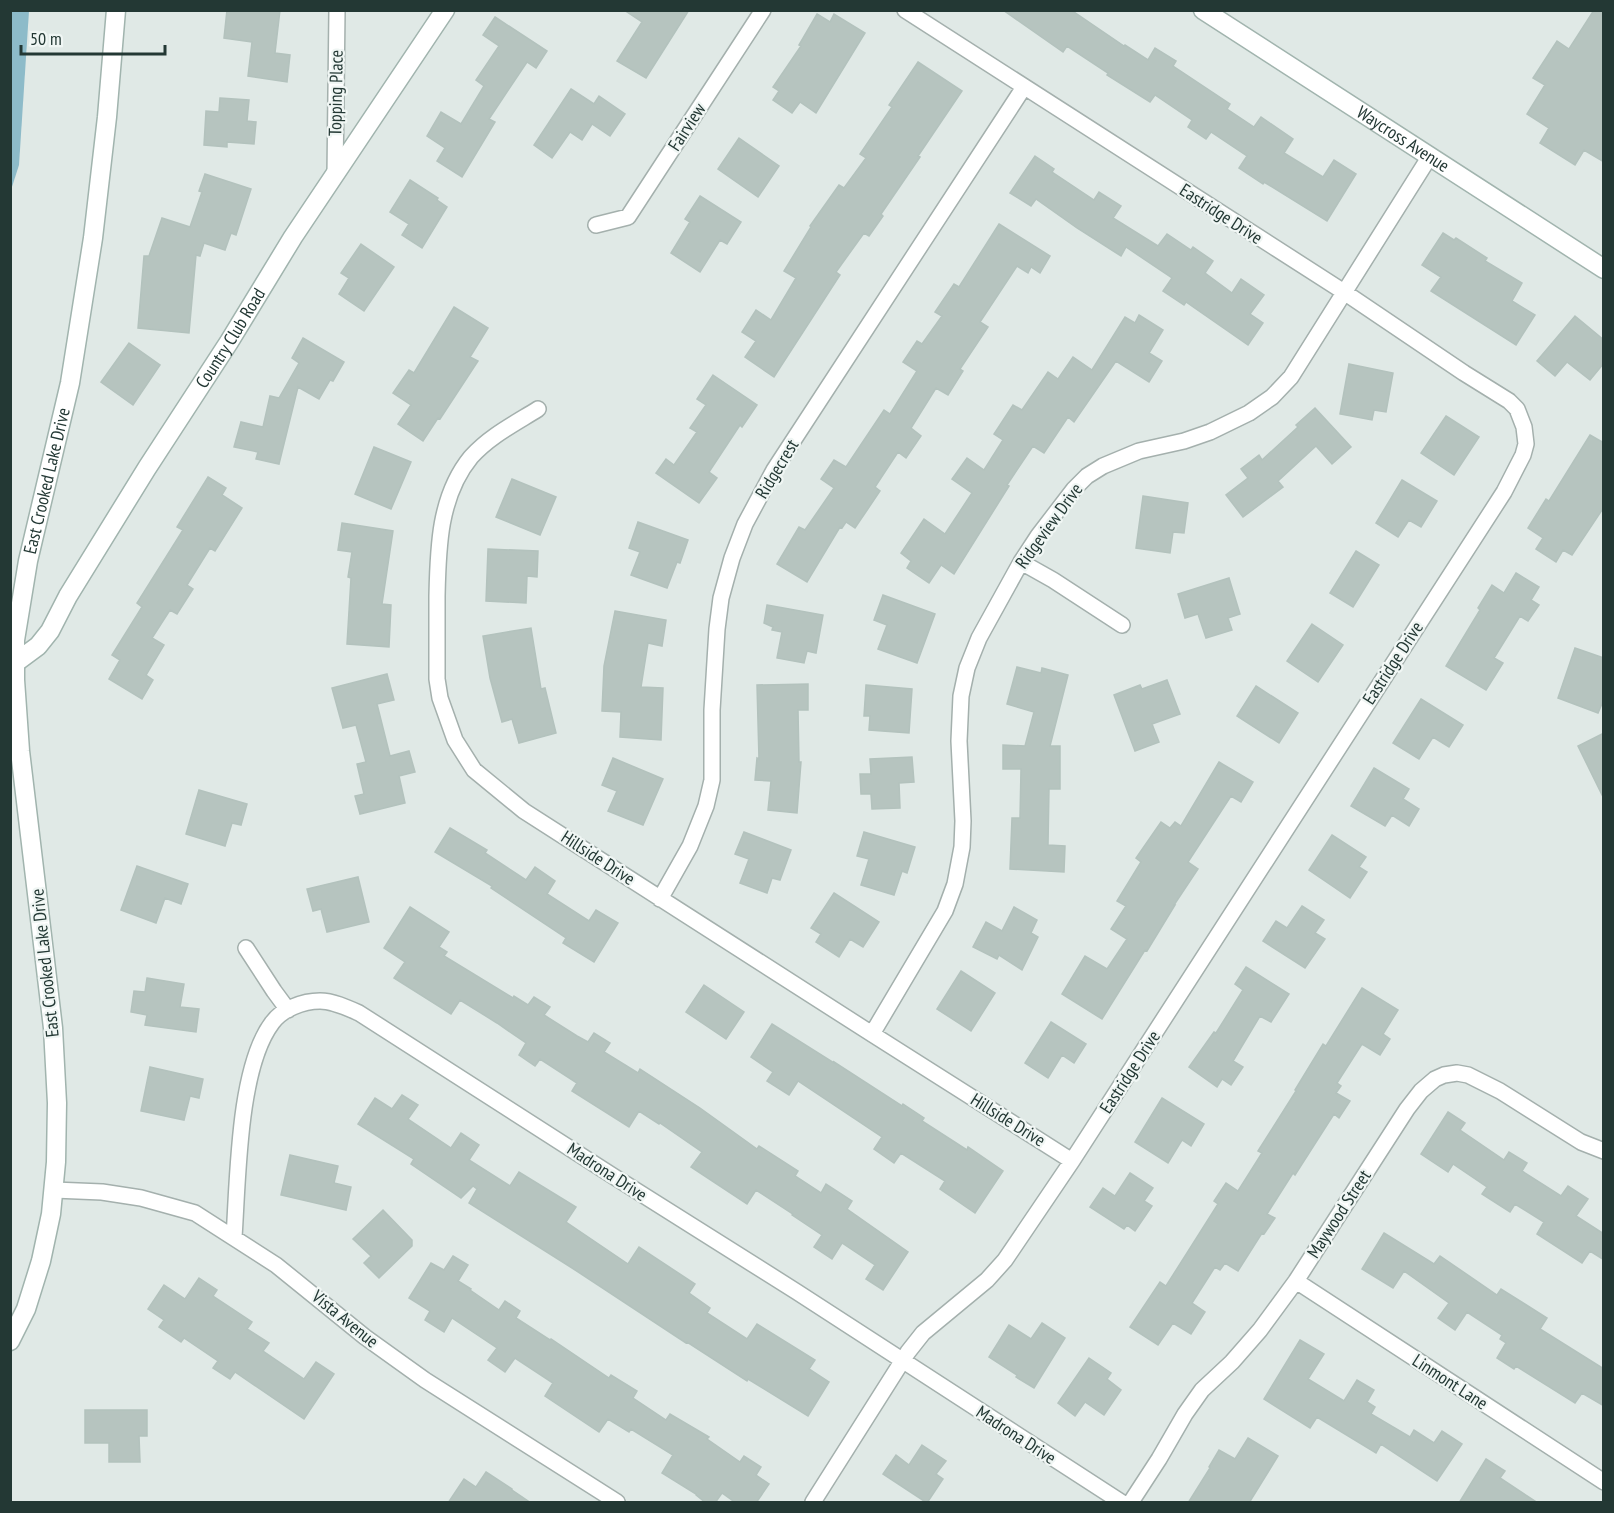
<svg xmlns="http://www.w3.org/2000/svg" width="1614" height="1513" font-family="'PT Sans Narrow',sans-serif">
<rect width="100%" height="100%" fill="#e0e9e6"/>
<path fill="#8dbbc9" d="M 11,10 L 29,11 L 19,165 L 11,190 Z"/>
<path fill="#b6c4bf" stroke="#b3c2bd" stroke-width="1.5" d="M 227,10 L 280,10 L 275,53 L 290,55 L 287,82 L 248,76 L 252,42 L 224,38 Z
M 624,10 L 689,10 L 646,78 L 617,61 L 642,22 Z
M 1003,10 L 1071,10 L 1124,46 L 1125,45 L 1148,60 L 1155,48 L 1176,61 L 1173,66 L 1230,104 L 1227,109 L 1254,127 L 1261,117 L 1293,139 L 1284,153 L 1323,177 L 1334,160 L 1356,174 L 1327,221 L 1264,182 L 1263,184 L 1239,168 L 1247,156 L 1211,132 L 1206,139 L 1188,127 L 1192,120 L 1155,95 L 1150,102 L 1107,75 L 1108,73 L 1067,46 L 1063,52 Z
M 1594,10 L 1604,10 L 1604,162 L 1584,150 L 1575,165 L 1540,143 L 1549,128 L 1527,114 L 1545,85 L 1533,78 L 1557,41 L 1569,49 Z
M 817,14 L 830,22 L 834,14 L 865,33 L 816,113 L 800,102 L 792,113 L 773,100 L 779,91 L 773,87 L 801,46 L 799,45 Z
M 495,17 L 547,51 L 536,68 L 527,62 L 489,119 L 495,122 L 462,177 L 437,161 L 445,148 L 427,136 L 441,112 L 461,124 L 484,86 L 476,80 L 499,46 L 483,35 Z
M 918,62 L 962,91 L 918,156 L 920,157 L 881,214 L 883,216 L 869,236 L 864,233 L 836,272 L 840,275 L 774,377 L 745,357 L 756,341 L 742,332 L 756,310 L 771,320 L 796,278 L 784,271 L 811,227 L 810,226 L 839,185 L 844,188 L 866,158 L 860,154 L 892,107 L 889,105 Z
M 571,89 L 594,104 L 599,96 L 625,114 L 610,136 L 592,124 L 582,140 L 570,132 L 552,158 L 534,145 Z
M 220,98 L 249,100 L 247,121 L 256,122 L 254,144 L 227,142 L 227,147 L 204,145 L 206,111 L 219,112 Z
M 739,138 L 779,166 L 758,197 L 718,169 Z
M 1035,156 L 1054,169 L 1052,172 L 1094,200 L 1099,192 L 1121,206 L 1113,218 L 1158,246 L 1167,234 L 1191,250 L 1193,247 L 1213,261 L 1205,273 L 1232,293 L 1241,279 L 1264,295 L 1250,314 L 1263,323 L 1248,345 L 1186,302 L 1184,305 L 1163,291 L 1172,278 L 1126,247 L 1121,256 L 1077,228 L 1036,199 L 1031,206 L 1010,193 Z
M 205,174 L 251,189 L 236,235 L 231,233 L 225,250 L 204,243 L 200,256 L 196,255 L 189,333 L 138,328 L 144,256 L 149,256 L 162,218 L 190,227 L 202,192 L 199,191 Z
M 410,180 L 438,198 L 437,200 L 447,207 L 422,248 L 402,235 L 409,224 L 390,212 Z
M 700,196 L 741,222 L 727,244 L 720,240 L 700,272 L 671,253 L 690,222 L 685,219 Z
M 999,224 L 1050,256 L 1040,273 L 1031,267 L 1028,273 L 1017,266 L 980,322 L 988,327 L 960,369 L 963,371 L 948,395 L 936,388 L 911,428 L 921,436 L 906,458 L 898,452 L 875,487 L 880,491 L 855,528 L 846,522 L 842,528 L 840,527 L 807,582 L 777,564 L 799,527 L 805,530 L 834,488 L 821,479 L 834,460 L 846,467 L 884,410 L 890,414 L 917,371 L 903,362 L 917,341 L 922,344 L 942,316 L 935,312 L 954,284 L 959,287 Z
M 1443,233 L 1454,240 L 1456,238 L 1487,258 L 1485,261 L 1522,283 L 1512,301 L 1535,315 L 1516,345 L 1431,291 L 1441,277 L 1422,265 Z
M 361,244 L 394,267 L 364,311 L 339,294 L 349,278 L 341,273 Z
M 454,307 L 488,328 L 470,357 L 478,361 L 440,419 L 438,418 L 423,441 L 398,424 L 411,405 L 393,393 L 409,370 L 414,373 Z
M 1139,315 L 1163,330 L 1149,353 L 1162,361 L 1149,382 L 1116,361 L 1074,422 L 1068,417 L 1044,453 L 1033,446 L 1007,485 L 1009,486 L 954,574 L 941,565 L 929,583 L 907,568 L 911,561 L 901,553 L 924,519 L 945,534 L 972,493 L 952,479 L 967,458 L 984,470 L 1003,440 L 994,434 L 1013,405 L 1022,410 L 1048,372 L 1058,379 L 1073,357 L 1092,370 L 1125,317 L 1135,323 Z
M 1575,316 L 1604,340 L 1604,363 L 1590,380 L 1567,362 L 1555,376 L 1537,361 Z
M 303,338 L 344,362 L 333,381 L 330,380 L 319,399 L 298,387 L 279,464 L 256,459 L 258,452 L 234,447 L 241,422 L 263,427 L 270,396 L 279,398 L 299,363 L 292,358 Z
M 129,343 L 160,365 L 133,405 L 101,382 Z
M 1349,364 L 1393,373 L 1386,412 L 1374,410 L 1372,420 L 1340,414 Z
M 713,375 L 757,405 L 742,427 L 740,425 L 709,472 L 717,478 L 699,503 L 656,473 L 666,459 L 674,465 L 697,432 L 690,428 L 706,405 L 697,399 Z
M 1315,408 L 1351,447 L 1332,464 L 1316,446 L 1278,481 L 1283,487 L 1243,517 L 1226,495 L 1248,478 L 1241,469 L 1259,455 L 1262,460 L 1298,427 L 1296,425 Z
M 1446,416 L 1479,437 L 1454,475 L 1421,453 Z
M 1590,435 L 1604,443 L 1604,507 L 1572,555 L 1563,550 L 1556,562 L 1536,549 L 1543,538 L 1528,528 L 1546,499 L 1549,501 Z
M 374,447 L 411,462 L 391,509 L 355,494 Z
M 208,477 L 226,488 L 222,495 L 242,508 L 215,551 L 210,548 L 187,585 L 193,589 L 177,614 L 170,610 L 152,638 L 164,645 L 146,675 L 153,680 L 142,699 L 109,679 L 120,660 L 112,655 L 142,607 L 137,603 L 183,530 L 177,527 Z
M 512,479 L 556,497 L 540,535 L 496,517 Z
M 1402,480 L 1437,501 L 1421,527 L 1409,520 L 1398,537 L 1376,523 Z
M 1143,496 L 1188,503 L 1184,533 L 1173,532 L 1170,553 L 1136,548 Z
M 638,522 L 688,540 L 680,563 L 677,562 L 667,588 L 631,575 L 640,552 L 629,548 Z
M 342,523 L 393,531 L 382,604 L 391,605 L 389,647 L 347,644 L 351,578 L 348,577 L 352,552 L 338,550 Z
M 488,549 L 538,551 L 537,577 L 527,576 L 526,603 L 486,601 Z
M 1356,551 L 1379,565 L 1353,607 L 1330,593 Z
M 1516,573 L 1539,587 L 1531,600 L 1539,605 L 1528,621 L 1520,616 L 1512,629 L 1494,658 L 1503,663 L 1486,690 L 1446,666 L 1480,610 L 1478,608 L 1492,585 L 1504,593 Z
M 1229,578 L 1240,614 L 1228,618 L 1232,630 L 1206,638 L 1198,614 L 1185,618 L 1178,594 Z
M 883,595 L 935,614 L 917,663 L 878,649 L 887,625 L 874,620 Z
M 767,605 L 823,615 L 816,653 L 807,651 L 804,663 L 777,658 L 782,632 L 772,630 L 773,627 L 764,623 Z
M 615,611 L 666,620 L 662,646 L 648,643 L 641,687 L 663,688 L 661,740 L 620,737 L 621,712 L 602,711 L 604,666 Z
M 1312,624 L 1343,645 L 1318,682 L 1287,661 Z
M 531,628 L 541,689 L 545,688 L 556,733 L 519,743 L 512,719 L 502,722 L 490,678 L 483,636 Z
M 1575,648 L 1604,658 L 1604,699 L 1598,713 L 1558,698 Z
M 1017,667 L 1041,673 L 1042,668 L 1068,675 L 1050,746 L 1060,746 L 1060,789 L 1049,789 L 1048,845 L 1065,846 L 1064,872 L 1010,869 L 1012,818 L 1020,818 L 1021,769 L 1003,769 L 1003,745 L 1025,746 L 1034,712 L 1007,704 Z
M 387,674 L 394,700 L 377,704 L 390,756 L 409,751 L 415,772 L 399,776 L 405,803 L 360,814 L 355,796 L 364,794 L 357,764 L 366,762 L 356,725 L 343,728 L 332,688 Z
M 1167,680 L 1180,714 L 1152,724 L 1159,742 L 1135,751 L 1114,695 L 1140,685 L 1142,689 Z
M 808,684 L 808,710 L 798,710 L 799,762 L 801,762 L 797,813 L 768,810 L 771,781 L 755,780 L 757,758 L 759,759 L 757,685 Z
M 866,685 L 912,689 L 909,733 L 869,730 L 870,716 L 864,716 Z
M 1256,686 L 1298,713 L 1279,743 L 1237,716 Z
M 1421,699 L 1463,725 L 1449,747 L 1433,737 L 1419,759 L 1393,743 Z
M 1604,733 L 1604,799 L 1578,746 Z
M 912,757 L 914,782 L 899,783 L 900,808 L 872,809 L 871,794 L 861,794 L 860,774 L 871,774 L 870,759 Z
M 613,758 L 663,779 L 643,825 L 608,811 L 617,791 L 602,785 Z
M 1219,762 L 1253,782 L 1241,802 L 1231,796 L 1188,862 L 1198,869 L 1174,905 L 1175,905 L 1147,951 L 1145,950 L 1102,1019 L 1062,994 L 1085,956 L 1107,969 L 1127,939 L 1111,929 L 1126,906 L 1117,901 L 1141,862 L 1136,858 L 1161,822 L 1170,828 L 1175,822 L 1181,826 Z
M 1374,768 L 1409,789 L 1403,799 L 1419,809 L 1409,826 L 1392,815 L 1385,826 L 1351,806 Z
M 199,790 L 247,804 L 241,825 L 232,823 L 225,846 L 186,834 Z
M 450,828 L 487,850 L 485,853 L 526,880 L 535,867 L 555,881 L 547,894 L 589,921 L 596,910 L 618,923 L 594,962 L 563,943 L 566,938 L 491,888 L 492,886 L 435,852 Z
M 744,832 L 791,850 L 780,880 L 772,878 L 767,893 L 740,883 L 749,859 L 735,854 Z
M 864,832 L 915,847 L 907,873 L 902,871 L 894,895 L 861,885 L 869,859 L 857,856 Z
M 1332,835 L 1366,857 L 1359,867 L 1367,872 L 1350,898 L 1309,870 Z
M 137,866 L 188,884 L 181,904 L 165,898 L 156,923 L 121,910 Z
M 358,877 L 369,922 L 327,932 L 321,909 L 313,911 L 307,889 Z
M 834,893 L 879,922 L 863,947 L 850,939 L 839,957 L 816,942 L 821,934 L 811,928 Z
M 1302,906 L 1324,920 L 1315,933 L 1325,939 L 1305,968 L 1263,941 L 1276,921 L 1287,928 Z
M 410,907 L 449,932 L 439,947 L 447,952 L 444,956 L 513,998 L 514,996 L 528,1005 L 534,997 L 550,1007 L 544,1015 L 577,1036 L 588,1042 L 594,1033 L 610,1043 L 604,1052 L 638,1073 L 640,1069 L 700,1108 L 757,1149 L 759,1146 L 798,1171 L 795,1176 L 821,1193 L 826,1184 L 852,1201 L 847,1209 L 908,1252 L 883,1290 L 866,1279 L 875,1265 L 842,1243 L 832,1259 L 814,1247 L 822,1235 L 792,1215 L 793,1214 L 756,1190 L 747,1204 L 691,1167 L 702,1152 L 660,1123 L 659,1124 L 639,1111 L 629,1127 L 572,1091 L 577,1083 L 540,1059 L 535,1066 L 519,1055 L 526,1043 L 497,1023 L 460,1000 L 451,1014 L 394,978 L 405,962 L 384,948 Z
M 1014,907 L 1037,920 L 1031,933 L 1038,937 L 1022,970 L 999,955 L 997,959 L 973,947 L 986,922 L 1002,931 Z
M 1246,967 L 1289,994 L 1271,1022 L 1260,1016 L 1233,1061 L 1243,1067 L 1231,1085 L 1222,1079 L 1217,1087 L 1189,1067 L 1214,1032 L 1216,1033 L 1243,990 L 1235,984 Z
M 961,971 L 995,993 L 971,1031 L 937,1009 Z
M 147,978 L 184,984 L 180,1007 L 199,1009 L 196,1032 L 145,1025 L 147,1015 L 131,1012 L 134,991 L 145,992 Z
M 704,985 L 744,1012 L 726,1039 L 686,1012 Z
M 1362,988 L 1398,1010 L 1383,1034 L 1390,1039 L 1380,1055 L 1362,1044 L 1337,1083 L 1341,1086 L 1336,1093 L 1350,1101 L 1339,1118 L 1334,1114 L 1295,1175 L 1293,1173 L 1267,1214 L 1275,1218 L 1264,1234 L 1262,1233 L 1238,1271 L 1225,1263 L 1220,1270 L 1215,1267 L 1192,1303 L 1205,1312 L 1191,1334 L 1173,1323 L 1158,1345 L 1130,1327 L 1160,1282 L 1166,1286 L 1218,1204 L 1214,1201 L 1226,1183 L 1238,1191 L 1262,1153 L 1258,1151 L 1296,1091 L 1295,1090 L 1323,1044 L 1326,1046 Z
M 1051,1022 L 1086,1044 L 1074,1063 L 1062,1055 L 1048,1078 L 1025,1063 Z
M 772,1024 L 834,1063 L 834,1062 L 902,1106 L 903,1104 L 924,1118 L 922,1121 L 967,1150 L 968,1147 L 1003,1171 L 975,1213 L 940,1189 L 945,1181 L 901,1153 L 894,1163 L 874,1149 L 882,1137 L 798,1081 L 789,1095 L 767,1081 L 773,1072 L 751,1057 Z
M 150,1067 L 203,1079 L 199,1098 L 190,1096 L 184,1120 L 141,1111 Z
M 402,1095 L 418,1105 L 408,1119 L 451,1148 L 461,1133 L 479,1145 L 469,1160 L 510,1186 L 519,1172 L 576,1207 L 566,1222 L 628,1264 L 639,1247 L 695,1284 L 689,1293 L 710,1308 L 707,1313 L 747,1339 L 757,1324 L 815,1360 L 809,1369 L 829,1382 L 808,1416 L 748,1379 L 747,1381 L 687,1342 L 686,1343 L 569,1266 L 469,1203 L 477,1189 L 473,1186 L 461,1198 L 411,1164 L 414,1159 L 358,1124 L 375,1098 L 392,1109 Z
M 1162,1098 L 1204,1124 L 1191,1146 L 1182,1140 L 1168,1163 L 1135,1142 Z
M 1448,1112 L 1465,1123 L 1460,1130 L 1504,1160 L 1509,1152 L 1527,1163 L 1522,1171 L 1561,1196 L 1568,1186 L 1588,1199 L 1576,1216 L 1604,1234 L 1604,1260 L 1590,1251 L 1582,1263 L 1537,1234 L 1544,1222 L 1515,1204 L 1510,1212 L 1482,1194 L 1487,1187 L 1453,1164 L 1448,1172 L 1421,1154 Z
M 290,1155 L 338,1166 L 334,1183 L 351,1187 L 346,1210 L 281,1195 Z
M 1130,1173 L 1153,1188 L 1144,1201 L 1152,1206 L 1135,1231 L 1127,1225 L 1124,1229 L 1090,1207 L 1103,1188 L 1115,1196 Z
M 383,1210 L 412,1240 L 412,1246 L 379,1278 L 364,1263 L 371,1256 L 353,1239 Z
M 1384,1233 L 1434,1264 L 1440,1256 L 1497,1295 L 1501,1289 L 1547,1318 L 1540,1329 L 1604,1369 L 1604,1406 L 1582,1393 L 1575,1403 L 1516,1366 L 1514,1369 L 1497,1358 L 1506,1343 L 1500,1339 L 1502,1335 L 1467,1312 L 1455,1330 L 1438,1318 L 1449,1303 L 1404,1271 L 1393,1288 L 1362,1269 Z
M 453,1256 L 468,1265 L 458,1281 L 471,1289 L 470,1290 L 499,1310 L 505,1301 L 520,1311 L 516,1318 L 550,1340 L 551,1339 L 609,1378 L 611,1375 L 637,1391 L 633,1398 L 666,1420 L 670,1414 L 709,1437 L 707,1439 L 740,1462 L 744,1456 L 761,1467 L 756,1475 L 769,1484 L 756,1503 L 736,1503 L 722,1493 L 715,1503 L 706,1503 L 696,1495 L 696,1494 L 662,1473 L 673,1455 L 631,1429 L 629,1432 L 608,1419 L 599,1432 L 545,1396 L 553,1383 L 515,1358 L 505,1372 L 488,1360 L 497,1348 L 452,1318 L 444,1332 L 425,1320 L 430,1311 L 409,1298 L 431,1263 L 444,1270 Z
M 199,1278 L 217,1290 L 213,1296 L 252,1322 L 247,1329 L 269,1343 L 263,1351 L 304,1379 L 316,1362 L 334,1374 L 304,1419 L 235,1372 L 230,1379 L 213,1368 L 218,1361 L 184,1338 L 181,1342 L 159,1327 L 164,1320 L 148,1309 L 164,1285 L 185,1299 Z
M 1042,1323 L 1065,1338 L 1034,1388 L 1016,1377 L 1017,1375 L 989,1357 L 1009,1325 L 1031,1339 Z
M 1300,1340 L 1324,1354 L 1308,1379 L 1344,1401 L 1357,1380 L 1374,1390 L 1367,1402 L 1375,1407 L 1371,1414 L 1410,1437 L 1414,1430 L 1434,1443 L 1442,1431 L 1462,1444 L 1437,1481 L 1381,1444 L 1376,1453 L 1317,1417 L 1310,1428 L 1264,1399 Z
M 1089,1358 L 1111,1373 L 1107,1379 L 1121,1390 L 1104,1415 L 1085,1402 L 1075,1416 L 1058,1403 Z
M 85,1410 L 147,1410 L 147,1436 L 139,1436 L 140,1462 L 109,1462 L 109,1443 L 85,1443 Z
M 1248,1438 L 1278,1456 L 1249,1503 L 1188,1503 L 1210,1468 L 1209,1467 L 1219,1450 L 1235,1459 Z
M 922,1445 L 946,1461 L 936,1474 L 943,1479 L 927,1503 L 883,1474 L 896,1455 L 909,1465 Z
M 1486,1459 L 1505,1471 L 1500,1478 L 1538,1503 L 1459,1503 Z
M 486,1472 L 512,1489 L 512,1490 L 531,1503 L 448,1503 L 464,1479 L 476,1487 Z"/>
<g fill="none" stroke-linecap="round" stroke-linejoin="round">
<defs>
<path id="street" d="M 335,176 L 337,10
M 596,225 L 628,217 L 763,10
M 538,409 C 514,424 490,436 471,457 C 439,496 438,548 437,596 C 437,624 437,651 437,679 L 440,698 L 455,740 L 474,770 L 524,811 L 872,1034 L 1072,1161
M 1021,562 L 1053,580 L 1122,625
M 660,899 L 690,846 L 706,806 L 712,780 L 712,710 L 717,629 L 721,598 L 732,558 L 745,524 L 774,470 L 1024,87
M 246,948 L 274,991 L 288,1010
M 872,1034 L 945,911 L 955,884 L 962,847 L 963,821 L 959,741 L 961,696 L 967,668 L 979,638 L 1021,562 L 1038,536 L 1074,489 L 1087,476 L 1103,466 L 1139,451 L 1184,441 L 1210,432 L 1249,413 L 1272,397 L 1291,377 L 1430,156
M 54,1190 L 102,1192 L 141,1198 L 195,1213 L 276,1265 L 365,1337 L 425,1380 L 617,1502
M 234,1237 C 238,1180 238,1068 272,1023 C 282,1009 303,1001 320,1001 C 333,1001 348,1008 359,1013 L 613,1176 L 797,1292 L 1121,1502
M 1296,1281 L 1604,1482
M 813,1502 L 908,1352 L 923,1333 L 987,1280 L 1005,1260 L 1072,1161 L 1504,492 L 1523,455 L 1526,444 L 1524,427 L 1517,409 L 1509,401 L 1464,373 L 1344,292 L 905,10
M 1131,1502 L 1159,1459 L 1185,1414 L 1202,1390 L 1232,1362 L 1260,1330 L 1296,1281 L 1407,1109 L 1421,1091 L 1435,1079 L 1444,1075 L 1457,1073 L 1468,1075 L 1500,1091 L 1581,1142 L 1604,1151"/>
<g id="secondary">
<path id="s1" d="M 1203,10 L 1604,269"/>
<path id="s2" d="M 15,663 L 38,646 L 50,631 L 68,596 L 147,468 L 229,342 L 293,237 L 445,10"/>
<path id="s3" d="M 10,1341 L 26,1309 L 41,1261 L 51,1214 L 56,1162 L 57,1103 L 53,1028 L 20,751 L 15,680 L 15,640 L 28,561 L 70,383 L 93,238 L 107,117 L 116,10"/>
</g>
</defs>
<use href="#street" stroke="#a4b0ad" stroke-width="18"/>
<use href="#secondary" stroke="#a1b4ae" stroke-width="21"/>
<use href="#street" stroke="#fff" stroke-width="15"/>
<use href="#secondary" stroke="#fff" stroke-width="18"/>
</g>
<g text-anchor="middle" stroke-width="4.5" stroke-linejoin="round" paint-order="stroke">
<g font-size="18" fill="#233834" stroke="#f0f6f4">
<text transform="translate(336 93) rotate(-89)" y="6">Topping Place</text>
<text transform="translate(687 127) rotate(-57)" y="6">Fairview</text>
<text dy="6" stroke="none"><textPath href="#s1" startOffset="238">Waycross Avenue</textPath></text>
<text transform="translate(1221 214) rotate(33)" y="6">Eastridge Drive</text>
<text dy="6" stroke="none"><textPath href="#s2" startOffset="392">Country Club Road</textPath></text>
<text transform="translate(777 469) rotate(-59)" y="6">Ridgecrest</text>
<text dy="6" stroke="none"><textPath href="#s3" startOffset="873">East Crooked Lake Drive</textPath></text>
<text transform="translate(1049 526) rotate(-54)" y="6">Ridgeview Drive</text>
<text transform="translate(1393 663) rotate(-57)" y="6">Eastridge Drive</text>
<text transform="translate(598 858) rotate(33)" y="6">Hillside Drive</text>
<text transform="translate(45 963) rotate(-96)" y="6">East Crooked Lake Drive</text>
<text transform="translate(1130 1072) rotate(-57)" y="6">Eastridge Drive</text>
<text transform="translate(1008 1120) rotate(32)" y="6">Hillside Drive</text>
<text transform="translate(607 1172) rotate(33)" y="6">Madrona Drive</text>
<text transform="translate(1339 1214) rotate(-57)" y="6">Maywood Street</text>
<text transform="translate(345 1319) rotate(39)" y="6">Vista Avenue</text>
<text transform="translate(1450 1382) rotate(33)" y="6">Linmont Lane</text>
<text transform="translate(1016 1435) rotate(33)" y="6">Madrona Drive</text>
</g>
</g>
<rect width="1614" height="1513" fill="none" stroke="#233834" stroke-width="24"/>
<path d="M21 45v9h144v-9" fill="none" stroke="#233834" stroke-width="3"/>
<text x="30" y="45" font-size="18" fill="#233834" stroke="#f0f6f4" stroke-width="4.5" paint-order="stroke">50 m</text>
</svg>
